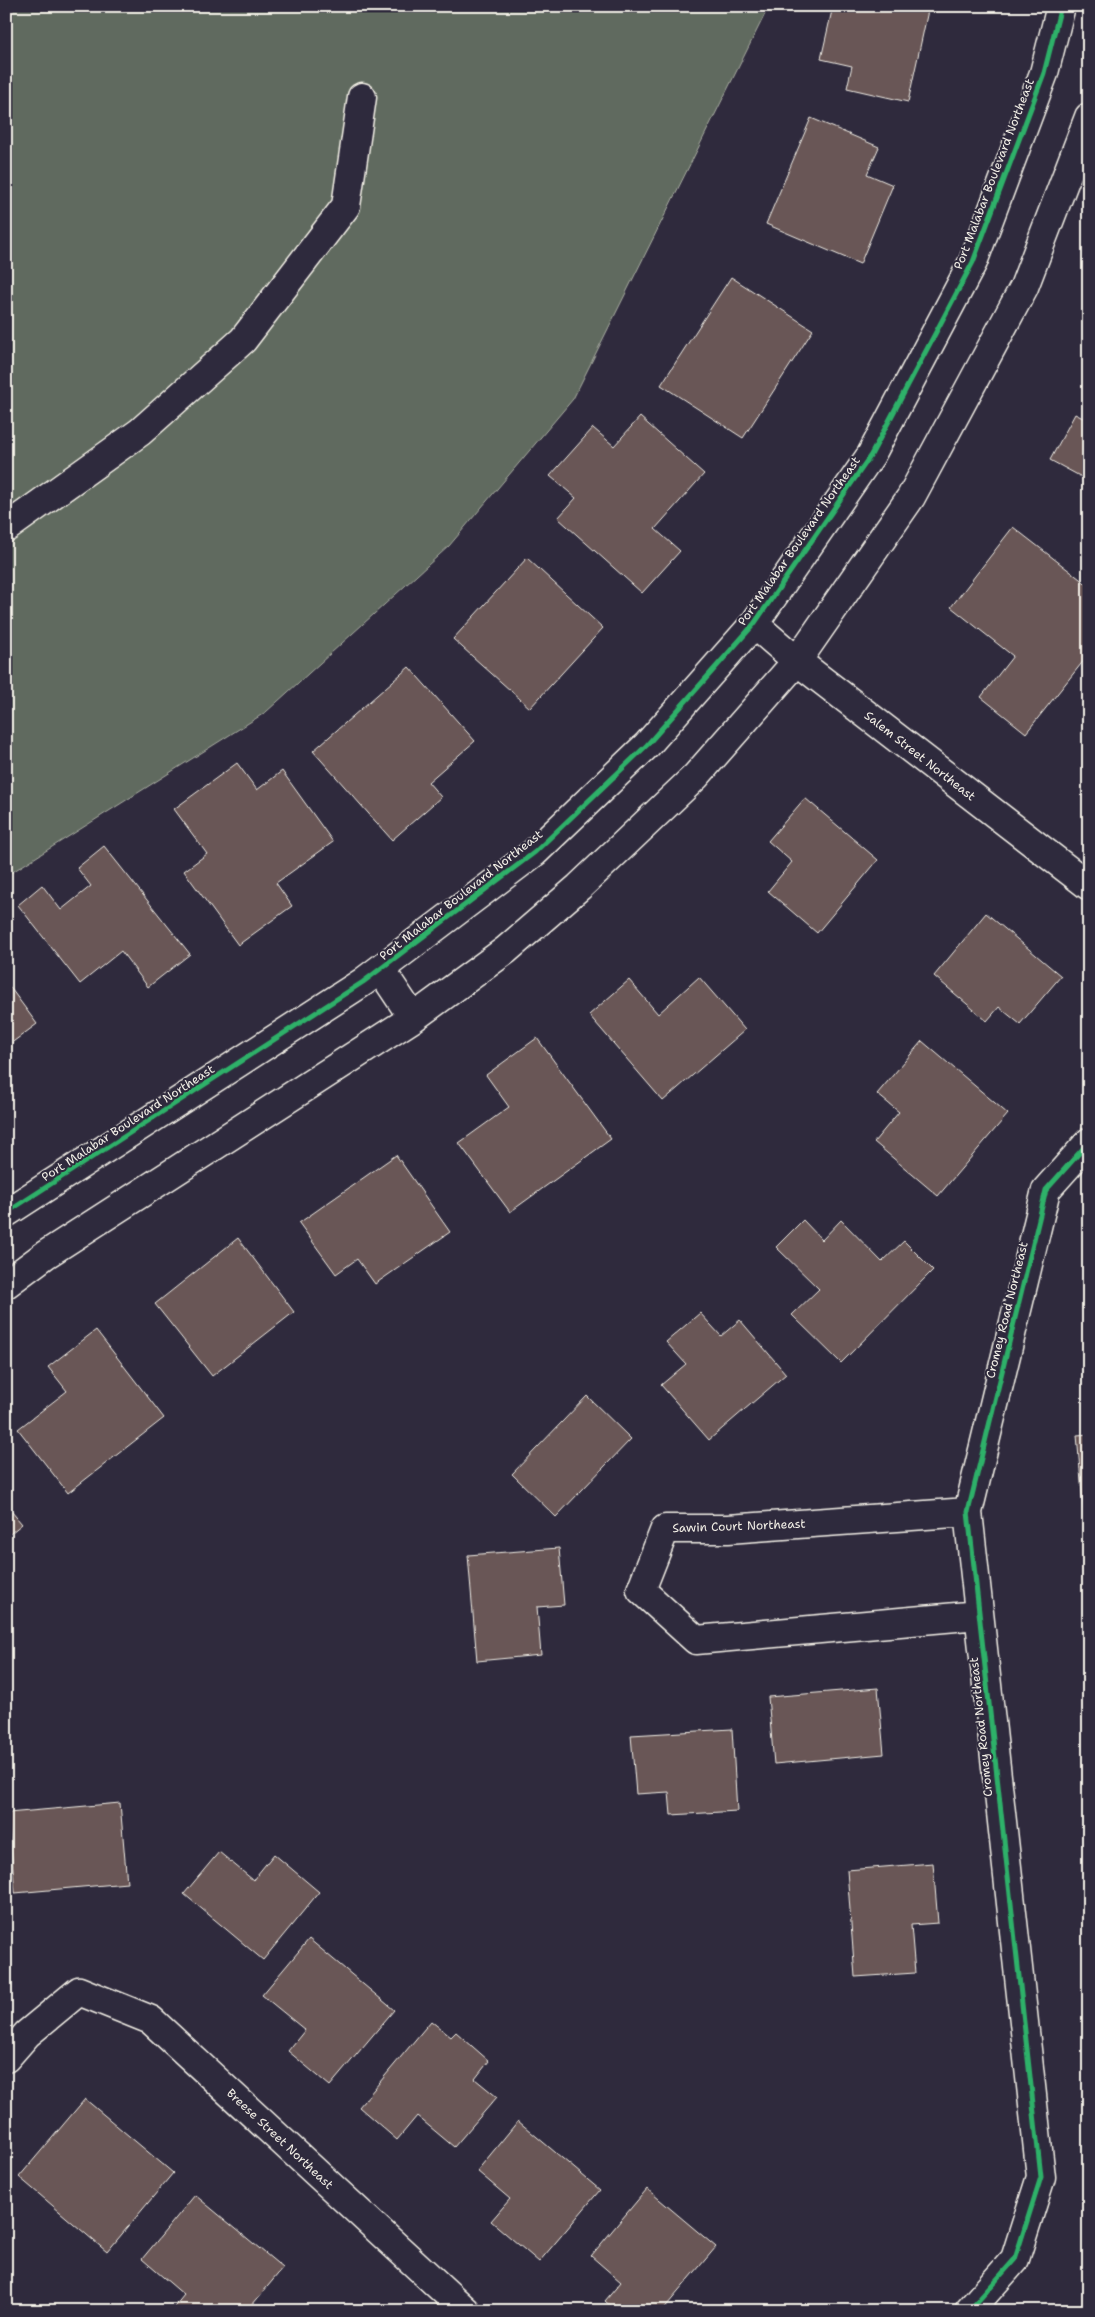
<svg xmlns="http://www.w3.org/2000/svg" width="1095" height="2317" font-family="'Shantell Sans',sans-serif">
<rect width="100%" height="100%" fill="#2f2a3d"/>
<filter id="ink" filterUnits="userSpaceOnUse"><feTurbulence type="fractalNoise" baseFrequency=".02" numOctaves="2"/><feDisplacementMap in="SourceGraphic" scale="10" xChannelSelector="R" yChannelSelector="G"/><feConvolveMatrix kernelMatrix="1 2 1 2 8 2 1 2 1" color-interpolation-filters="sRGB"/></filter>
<g filter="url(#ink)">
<path fill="#606a5e" stroke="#aaaea3" d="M 6,6 L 769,6 L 573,399 L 449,546 L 266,712 L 6,876 Z"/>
<path fill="#695657" stroke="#f4f1e8" d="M 833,6 L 929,6 L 908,102 L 847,88 L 852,66 L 821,59 Z
M 811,118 L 879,147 L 867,174 L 893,185 L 860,264 L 766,224 Z
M 731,277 L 813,330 L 743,438 L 661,385 Z
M 1075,414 L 1089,421 L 1089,481 L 1050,460 Z
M 640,417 L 704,474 L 655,529 L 680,551 L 642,593 L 558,518 L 576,498 L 550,476 L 593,428 L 614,446 Z
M 1013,527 L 1089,586 L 1089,654 L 1026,733 L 981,697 L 1013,656 L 951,607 Z
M 527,558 L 603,628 L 530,708 L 453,639 Z
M 409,667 L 475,741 L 428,782 L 441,797 L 392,840 L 313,751 Z
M 237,763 L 257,790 L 282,771 L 333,842 L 276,883 L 292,906 L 238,945 L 184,871 L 207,854 L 174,809 Z
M 805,798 L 878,860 L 817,933 L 768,891 L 792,862 L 768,841 Z
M 104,846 L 190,954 L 148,987 L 121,951 L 80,984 L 18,905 L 42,885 L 61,910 L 91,886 L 77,868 Z
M 986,913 L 1061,976 L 1020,1024 L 999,1007 L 987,1021 L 934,976 Z
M 699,977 L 745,1030 L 663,1101 L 589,1015 L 629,980 L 658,1014 Z
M 6,982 L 37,1024 L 6,1047 Z
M 537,1038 L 611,1139 L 510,1212 L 459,1143 L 509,1107 L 486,1075 Z
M 922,1041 L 1008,1114 L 938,1196 L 874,1142 L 899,1112 L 877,1094 Z
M 396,1155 L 450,1232 L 375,1284 L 357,1259 L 336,1274 L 299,1223 Z
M 803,1220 L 822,1240 L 841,1220 L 882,1262 L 904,1241 L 933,1270 L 841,1363 L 792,1315 L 819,1289 L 776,1247 Z
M 238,1238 L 294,1312 L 212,1376 L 155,1304 Z
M 700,1313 L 721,1336 L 740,1320 L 786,1374 L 709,1440 L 661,1385 L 686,1364 L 666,1342 Z
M 96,1330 L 164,1418 L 68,1493 L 18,1429 L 67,1391 L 48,1367 Z
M 587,1396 L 631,1439 L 556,1517 L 512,1474 Z
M 1089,1434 L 1089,1540 L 1086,1540 L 1077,1435 Z
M 6,1505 L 22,1524 L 6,1537 Z
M 559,1548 L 564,1605 L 537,1607 L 541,1655 L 477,1661 L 468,1555 Z
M 878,1688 L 884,1754 L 774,1764 L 768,1697 Z
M 732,1729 L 737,1811 L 671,1815 L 669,1792 L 636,1794 L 631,1735 Z
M 120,1803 L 127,1883 L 15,1893 L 8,1813 Z
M 219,1852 L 253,1880 L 274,1854 L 319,1892 L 263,1960 L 184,1894 Z
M 933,1863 L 938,1923 L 911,1925 L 915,1973 L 855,1977 L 847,1870 Z
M 309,1939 L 394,2010 L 330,2086 L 288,2051 L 305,2030 L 262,1995 Z
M 431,2021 L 451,2037 L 456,2032 L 489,2061 L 475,2079 L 497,2097 L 454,2147 L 417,2116 L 397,2140 L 359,2107 Z
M 85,2099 L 173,2173 L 107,2252 L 19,2177 Z
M 518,2121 L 600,2190 L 539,2262 L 491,2221 L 510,2199 L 477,2171 Z
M 647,2189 L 716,2247 L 662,2311 L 616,2311 L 605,2301 L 621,2282 L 591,2256 Z
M 195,2195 L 283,2268 L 247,2311 L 171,2311 L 184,2295 L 142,2259 Z
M 766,2304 L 774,2311 L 760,2311 Z"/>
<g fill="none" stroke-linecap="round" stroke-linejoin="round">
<defs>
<path id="street" d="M 6,528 L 140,432 L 243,340 L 346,206 L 362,97
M 754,624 L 797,661 L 1089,886
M 968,1512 L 728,1529 L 665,1529 L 641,1590 L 696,1640 L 979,1615
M 6,2058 L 27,2034 L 79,1991 L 151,2020 L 466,2311
M 969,2311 L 1015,2259 L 1041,2177 L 968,1512 L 1046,1190 L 1089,1142"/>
<path id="secondary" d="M 381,970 L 413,1018
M 6,1213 L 363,982 L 535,852 L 647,745 L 754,624 L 871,455 L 973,262 L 1044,73 L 1061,6
M 6,1284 L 45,1255 L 413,1018 L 506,950 L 579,887 L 696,776 L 797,661 L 911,497 L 1024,287 L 1089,117"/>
</defs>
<use href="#street" stroke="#f4f1e8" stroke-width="31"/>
<use href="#secondary" stroke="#f4f1e8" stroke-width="31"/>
<use href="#street" stroke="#2f2a3d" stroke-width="28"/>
<use href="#secondary" stroke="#2f2a3d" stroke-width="28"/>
<defs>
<path id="cycleway" d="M 6,1213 L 363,982 L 535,852 L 647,745 L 754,624 L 871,455 L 973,262 L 1044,73 L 1061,6
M 969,2311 L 1015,2259 L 1041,2177 L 968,1512 L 1046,1190 L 1089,1142"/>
</defs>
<use href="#cycleway" stroke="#2f2a3d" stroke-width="8"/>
<use href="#cycleway" stroke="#2db169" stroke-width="5"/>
</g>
</g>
<g text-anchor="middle" stroke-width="4" stroke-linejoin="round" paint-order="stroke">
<g font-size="12" fill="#f4f1e8" stroke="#2f2a3d">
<text transform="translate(994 174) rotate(-69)" y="4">Port Malabar Boulevard Northeast</text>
<text transform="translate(799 541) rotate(-55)" y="4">Port Malabar Boulevard Northeast</text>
<text transform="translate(920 756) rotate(38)" y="4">Salem Street Northeast</text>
<text transform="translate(461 895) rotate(-38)" y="4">Port Malabar Boulevard Northeast</text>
<text transform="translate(128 1123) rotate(-33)" y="4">Port Malabar Boulevard Northeast</text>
<text transform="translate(1007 1310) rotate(-76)" y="4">Cromey Road Northeast</text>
<text transform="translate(739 1526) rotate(-2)" y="4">Sawin Court Northeast</text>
<text transform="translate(981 1727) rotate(-96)" y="4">Cromey Road Northeast</text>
<text transform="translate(280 2139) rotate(43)" y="4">Breese Street Northeast</text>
</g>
</g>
<rect width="1095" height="2317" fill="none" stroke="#2f2a3d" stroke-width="25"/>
<rect x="12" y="12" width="1070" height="2292" fill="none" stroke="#f4f1e8" stroke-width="2" filter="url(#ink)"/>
</svg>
